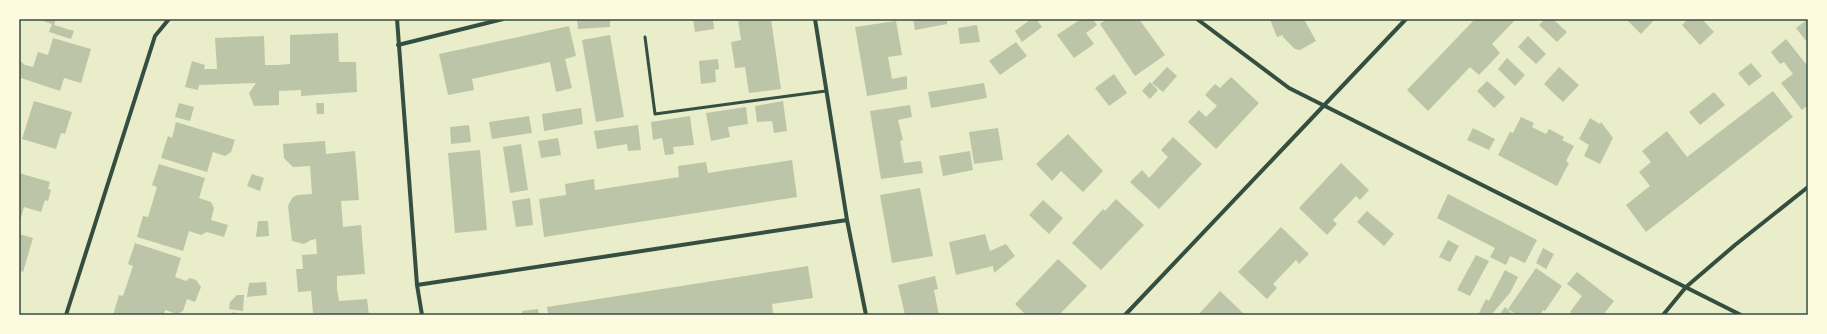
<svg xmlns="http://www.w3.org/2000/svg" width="1827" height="334" font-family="'DM Sans',sans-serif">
<rect width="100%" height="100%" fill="#e9edc9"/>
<path fill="#bcc5a7" d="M 37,19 L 56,19 L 54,25 L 74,31 L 71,39 L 49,32 L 52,24 Z
M 577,19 L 610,19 L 610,27 L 578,29 Z
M 693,19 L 713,19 L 714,29 L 695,32 Z
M 738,19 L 771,19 L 781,89 L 749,93 L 745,67 L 735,68 L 731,42 L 741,40 Z
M 913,19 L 947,19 L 947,24 L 915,30 Z
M 1031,19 L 1036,19 L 1042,27 L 1022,42 L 1015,31 Z
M 1081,19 L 1093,19 L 1097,25 L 1086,33 L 1094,44 L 1074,58 L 1057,35 Z
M 1106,19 L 1139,19 L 1165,55 L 1135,76 L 1100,24 Z
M 1270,19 L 1304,19 L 1316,41 L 1300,50 L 1295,49 L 1283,37 L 1283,35 L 1277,37 Z
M 1475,19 L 1516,19 L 1492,44 L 1500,53 L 1479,75 L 1470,67 L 1428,111 L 1407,90 Z
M 1545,19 L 1553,19 L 1567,32 L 1557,42 L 1539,25 Z
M 1628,19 L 1655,19 L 1641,34 L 1627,20 Z
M 1688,19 L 1702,19 L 1714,32 L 1700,45 L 1682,25 Z
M 1808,19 L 1808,40 L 1806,41 L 1796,28 Z
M 896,21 L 902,55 L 888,57 L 892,79 L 907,76 L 907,89 L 867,96 L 855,27 Z
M 977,25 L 980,42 L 960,44 L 958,28 Z
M 569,26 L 576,56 L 565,59 L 572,88 L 556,92 L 550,62 L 472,79 L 474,90 L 448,95 L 439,54 Z
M 338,33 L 339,62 L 356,62 L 357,92 L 301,96 L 301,90 L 279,91 L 279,105 L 254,106 L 249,93 L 256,83 L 199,85 L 198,90 L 185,87 L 192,61 L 205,65 L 204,69 L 217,69 L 215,38 L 264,36 L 265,65 L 278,65 L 290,64 L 290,35 Z
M 610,35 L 624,117 L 596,122 L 582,40 Z
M 1528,36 L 1546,54 L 1536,64 L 1518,47 Z
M 53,38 L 91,49 L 81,83 L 64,78 L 60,91 L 21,78 L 19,83 L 19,60 L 25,65 L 33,67 L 38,52 L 48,55 Z
M 1786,39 L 1806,64 L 1808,63 L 1808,105 L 1802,110 L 1781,83 L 1793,74 L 1784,62 L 1780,64 L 1771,52 Z
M 1016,42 L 1027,56 L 1000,75 L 989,61 Z
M 1507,58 L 1525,75 L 1515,86 L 1498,69 Z
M 718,59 L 719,69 L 715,70 L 716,82 L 701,84 L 699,61 Z
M 1751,63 L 1762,76 L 1749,86 L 1738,73 Z
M 1167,67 L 1177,76 L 1163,92 L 1152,83 Z
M 1559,67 L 1579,85 L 1563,102 L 1544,84 Z
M 1114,74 L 1127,93 L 1109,106 L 1095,88 Z
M 1231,77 L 1259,103 L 1216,149 L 1188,122 L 1199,110 L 1206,117 L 1217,106 L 1205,95 L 1215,84 L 1220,88 Z
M 1487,81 L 1505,97 L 1494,108 L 1477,91 Z
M 1150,82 L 1158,90 L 1150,99 L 1142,91 Z
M 984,83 L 987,98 L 931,108 L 928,92 Z
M 1773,91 L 1793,117 L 1646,232 L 1626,205 L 1650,186 L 1639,172 L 1651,162 L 1642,151 L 1667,131 L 1687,157 Z
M 1714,92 L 1725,105 L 1700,125 L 1689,112 Z
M 34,101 L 72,112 L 65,134 L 61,133 L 56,149 L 22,139 Z
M 783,101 L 787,131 L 774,133 L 772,121 L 757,122 L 755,106 Z
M 179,103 L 194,107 L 190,121 L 175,117 Z
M 316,103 L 324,103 L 324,114 L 317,114 Z
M 910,105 L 912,117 L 898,120 L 903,140 L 900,141 L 904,163 L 921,161 L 923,173 L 881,179 L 870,111 Z
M 746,107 L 748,124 L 728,127 L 730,137 L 711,141 L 706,113 Z
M 581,108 L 583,124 L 544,131 L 542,114 Z
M 529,116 L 532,133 L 492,139 L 489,122 Z
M 690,116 L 694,145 L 673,147 L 674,154 L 665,155 L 662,138 L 653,140 L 651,122 Z
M 1521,117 L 1534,123 L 1532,127 L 1546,134 L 1549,129 L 1564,137 L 1562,140 L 1574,146 L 1566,161 L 1569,163 L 1557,186 L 1498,155 L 1510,132 L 1513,133 Z
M 1590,118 L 1600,124 L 1601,122 L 1613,138 L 1600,164 L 1584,156 L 1589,145 L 1579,139 Z
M 176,122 L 235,140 L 231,152 L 225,156 L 213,152 L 207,172 L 161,158 L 168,136 L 172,138 Z
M 469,125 L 471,142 L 451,144 L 450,127 Z
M 638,125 L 641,150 L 628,151 L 627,144 L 597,149 L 594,131 Z
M 998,128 L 1003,160 L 974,164 L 969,132 Z
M 1473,128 L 1495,139 L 1489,150 L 1467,140 Z
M 1068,134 L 1103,171 L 1083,192 L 1061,171 L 1052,181 L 1036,164 Z
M 1173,137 L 1202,164 L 1159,209 L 1130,182 L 1142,170 L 1149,178 L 1168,157 L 1161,150 Z
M 558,138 L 561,155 L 541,158 L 538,141 Z
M 325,141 L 326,154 L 355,151 L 359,200 L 341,201 L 343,227 L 361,225 L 365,274 L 337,276 L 337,289 L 339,301 L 367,299 L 369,315 L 322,315 L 322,313 L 313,313 L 311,291 L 298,292 L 296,269 L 303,269 L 302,255 L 317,254 L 316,239 L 311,240 L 304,244 L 292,241 L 288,206 L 292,198 L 297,195 L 312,194 L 310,166 L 293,167 L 284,158 L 283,144 Z
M 521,144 L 528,190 L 510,193 L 503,147 Z
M 480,150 L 487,230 L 455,233 L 448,153 Z
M 970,151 L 973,170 L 943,176 L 939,156 Z
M 792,160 L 797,197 L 544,237 L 539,199 L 566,195 L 565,184 L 594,179 L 595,190 L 679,177 L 678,166 L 706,162 L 708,173 Z
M 1341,163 L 1369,190 L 1360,200 L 1356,196 L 1333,220 L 1337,224 L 1327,235 L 1299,208 Z
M 159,164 L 205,178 L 199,198 L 211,202 L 214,208 L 211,220 L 228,225 L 224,237 L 207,232 L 201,235 L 189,231 L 183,251 L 137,237 L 143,216 L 148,217 L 157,187 L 152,185 Z
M 19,173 L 50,182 L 48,189 L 51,190 L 48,201 L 45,200 L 41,212 L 24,207 L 20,221 L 19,220 Z
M 252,174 L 264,178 L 260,191 L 247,186 Z
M 920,188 L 933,256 L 892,263 L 880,195 Z
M 1448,194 L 1537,240 L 1525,263 L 1510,256 L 1506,265 L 1490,257 L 1495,248 L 1437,218 Z
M 530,198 L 533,225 L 516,227 L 512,201 Z
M 1116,199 L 1144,225 L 1101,270 L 1072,243 L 1103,209 L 1105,211 Z
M 1043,200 L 1063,218 L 1049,234 L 1029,215 Z
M 1367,211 L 1394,234 L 1384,246 L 1357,222 Z
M 258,221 L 268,221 L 269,236 L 256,237 Z
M 1281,227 L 1309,254 L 1299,264 L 1296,260 L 1273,284 L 1277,288 L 1267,299 L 1238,272 Z
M 19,234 L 33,238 L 23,272 L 19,270 Z
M 985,234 L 990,251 L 1006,244 L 1015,256 L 994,273 L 993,266 L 956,275 L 949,242 Z
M 1448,240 L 1459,246 L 1450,262 L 1439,257 Z
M 135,243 L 181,258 L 175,277 L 186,281 L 190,278 L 196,280 L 201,287 L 195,302 L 187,299 L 183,311 L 177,314 L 165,310 L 164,315 L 113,315 L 119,295 L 123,296 L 133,266 L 128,264 Z
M 1543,248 L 1554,254 L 1546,269 L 1536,263 Z
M 1476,255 L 1489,261 L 1470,296 L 1457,290 Z
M 1058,259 L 1087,286 L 1059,315 L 1026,315 L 1015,304 Z
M 808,266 L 813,298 L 772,304 L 773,314 L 548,315 L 547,307 Z
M 1536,268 L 1562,286 L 1545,311 L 1543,310 L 1540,315 L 1517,315 L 1508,309 Z
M 1505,270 L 1518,277 L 1510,293 L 1491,315 L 1479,313 L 1486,299 L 1489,301 Z
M 1577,272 L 1614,301 L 1603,315 L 1575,315 L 1570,312 L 1582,296 L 1567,284 Z
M 935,276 L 938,289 L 934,290 L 939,315 L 905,315 L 898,285 Z
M 266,282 L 267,295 L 247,297 L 249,283 Z
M 1220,291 L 1245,315 L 1198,315 Z
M 237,295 L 244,295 L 243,311 L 229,309 L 230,302 Z
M 1505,307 L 1514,315 L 1499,315 Z
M 538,309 L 539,315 L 522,315 L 522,311 Z
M 233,312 L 241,315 L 232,315 Z"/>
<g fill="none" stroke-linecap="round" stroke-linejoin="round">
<path stroke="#344e41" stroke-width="3" d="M 645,37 L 655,114 L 826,91"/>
<path stroke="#344e41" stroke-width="4" d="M 397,19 L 417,285 L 422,315
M 815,19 L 847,220 L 866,315
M 1197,19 L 1289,88 L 1741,315
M 398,45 L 503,19
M 417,285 L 847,220
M 66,315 L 155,36 L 169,19
M 1125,315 L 1406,19
M 1663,315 L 1686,287 L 1735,245 L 1808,187"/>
</g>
<rect width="1827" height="334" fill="none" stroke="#fefae0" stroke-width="40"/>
<rect x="20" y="20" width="1787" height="294" fill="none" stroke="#344e41" stroke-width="1.5"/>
</svg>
